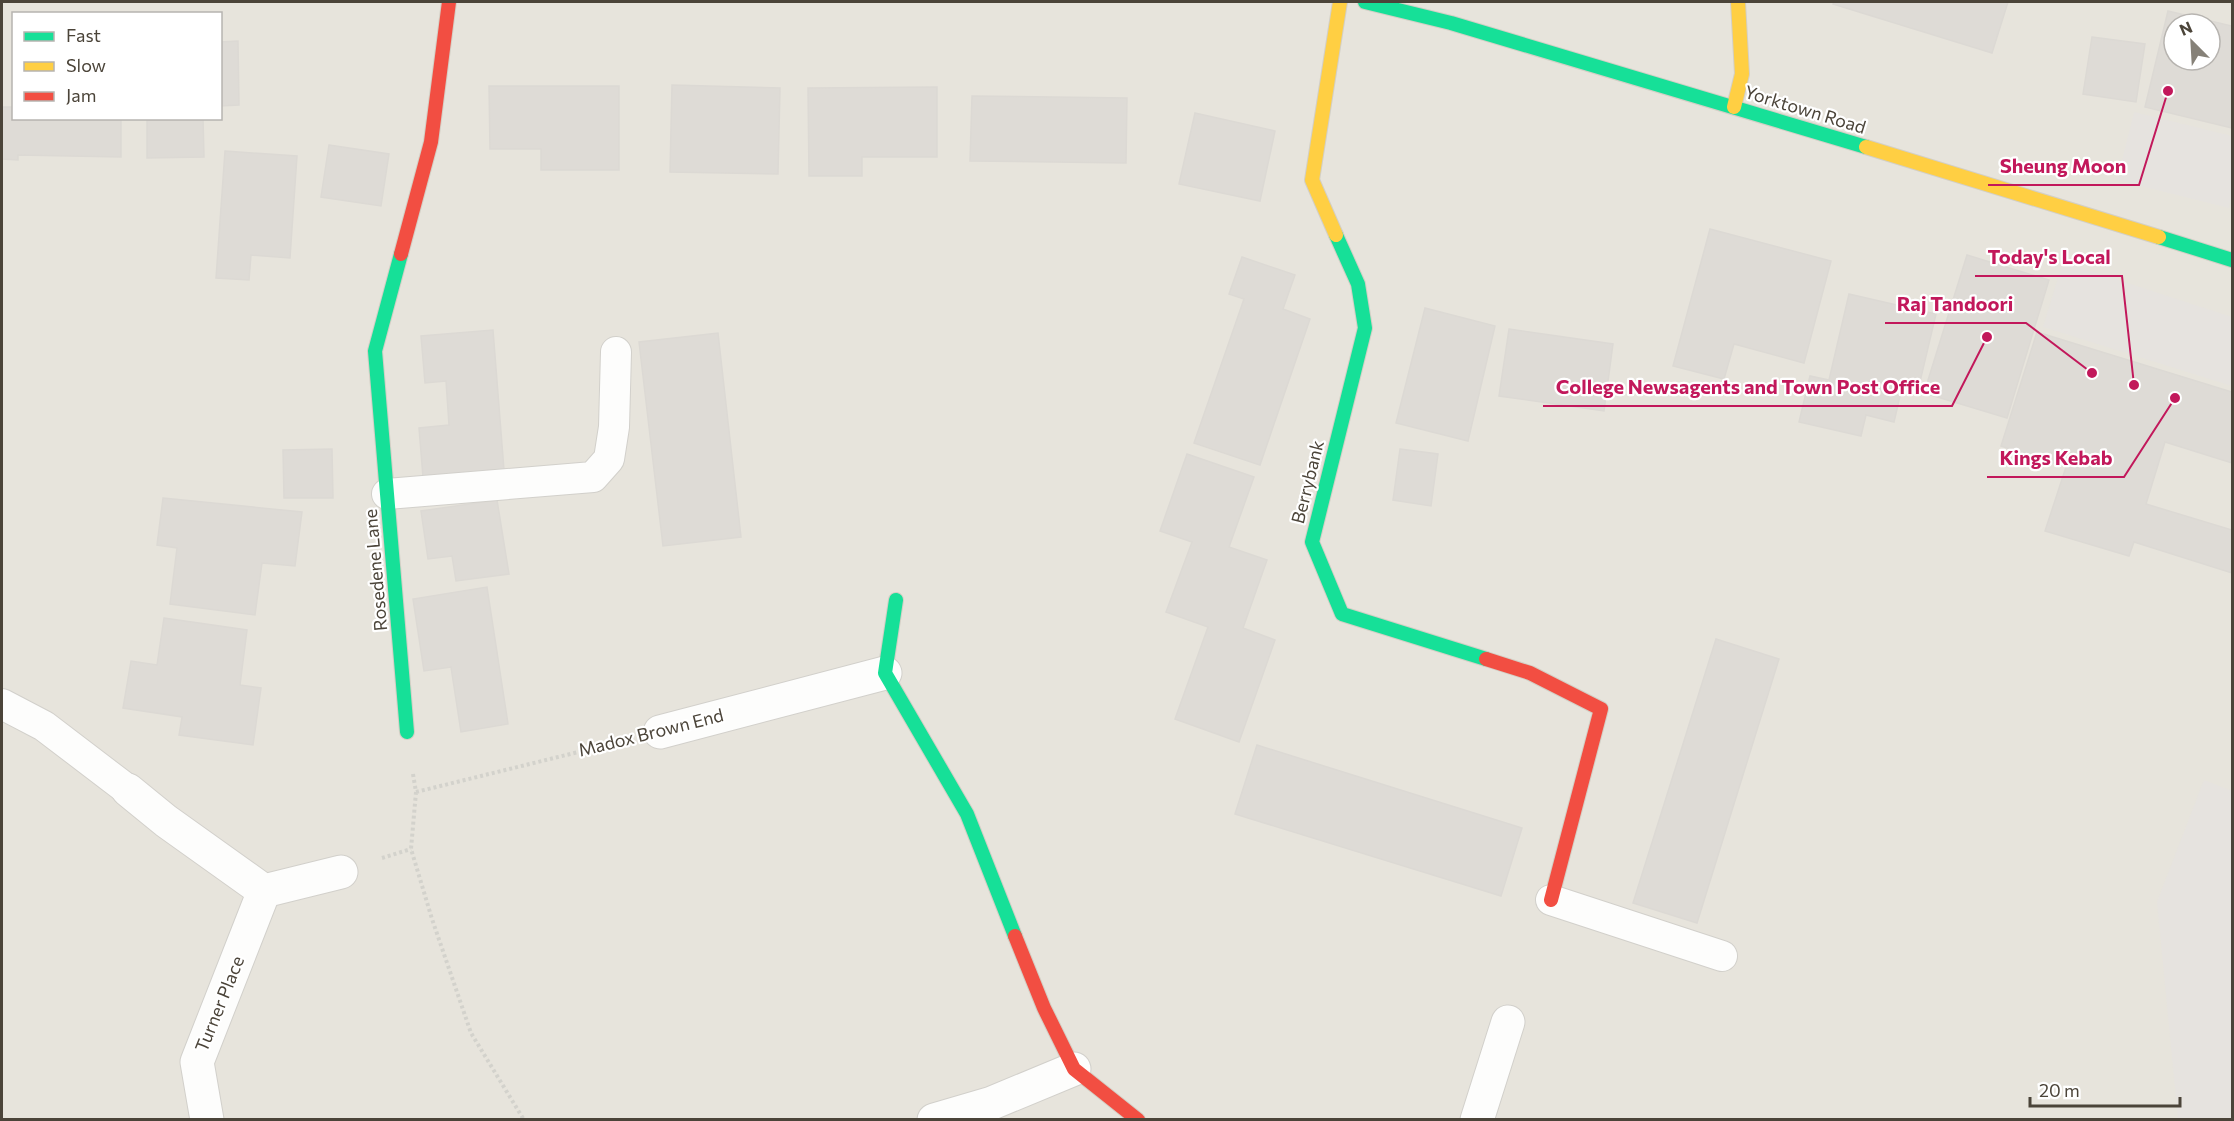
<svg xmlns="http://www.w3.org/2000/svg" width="2234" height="1121" font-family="Commissioner,sans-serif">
<rect width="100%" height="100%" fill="#f4f2ee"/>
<path fill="#e7e4dc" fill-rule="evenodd" d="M 2,2 L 2232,2 L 2232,1119 L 2,1119 ZM 14,14 L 220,14 L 220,118 L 14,118 ZM 2174,24 L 2210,24 L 2210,60 L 2174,60 Z"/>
<path fill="#e6e3df" d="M 2134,112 L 2232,136 L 2232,195 L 2229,208 L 2117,180 Z
M 2063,262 L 2232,317 L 2232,386 L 2043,327 Z
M 2204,780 L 2232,791 L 2232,1119 L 2178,1119 L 2157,902 Z"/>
<path fill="#dedbd6" stroke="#dcd9d4" stroke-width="1.5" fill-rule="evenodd" d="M 1834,2 L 2008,2 L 1992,53 L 1833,4 Z
M 2168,11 L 2232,26 L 2232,128 L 2145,107 ZM 2174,24 L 2210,24 L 2210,60 L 2174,60 Z
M 2092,37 L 2145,44 L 2136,102 L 2083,94 Z
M 238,41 L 239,105 L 220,106 L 220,42 Z
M 672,85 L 780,88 L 778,174 L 670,172 Z
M 489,86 L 619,86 L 619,170 L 541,170 L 541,149 L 490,149 Z
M 937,87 L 937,157 L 862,157 L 862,176 L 809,176 L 808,88 Z
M 972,96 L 1127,98 L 1126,163 L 970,161 Z
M 2,107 L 14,107 L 14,118 L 121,118 L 121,157 L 18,155 L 18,160 L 2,159 Z
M 1195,113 L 1275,131 L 1260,201 L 1179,184 Z
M 147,118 L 203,118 L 204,157 L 147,158 Z
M 329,145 L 389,154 L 381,206 L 321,197 Z
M 225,151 L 297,156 L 290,258 L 251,255 L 249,280 L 216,278 Z
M 1710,229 L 1831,261 L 1804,363 L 1734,344 L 1724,379 L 1673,366 Z
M 1967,255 L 2049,280 L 2007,418 L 1924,393 Z
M 1242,257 L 1295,275 L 1283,309 L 1310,319 L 1260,465 L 1194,443 L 1244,299 L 1229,294 Z
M 1849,294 L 1936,314 L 1919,386 L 1903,383 L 1894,422 L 1866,415 L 1861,436 L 1799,422 L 1810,376 L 1829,380 Z
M 1425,308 L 1495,326 L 1468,441 L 1396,423 Z
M 1509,329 L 1613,344 L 1604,411 L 1499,396 Z
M 493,330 L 504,470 L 423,477 L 419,428 L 449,425 L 446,381 L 425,383 L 421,336 Z
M 2037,332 L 2232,392 L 2232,463 L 2165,442 L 2146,504 L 2232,530 L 2232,573 L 2134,542 L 2129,556 L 2045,531 L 2066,467 L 2001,446 Z
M 718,333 L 741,537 L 663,546 L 639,342 Z
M 332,449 L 333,498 L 284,498 L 283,450 Z
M 1400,449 L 1438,454 L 1431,506 L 1393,500 Z
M 1187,454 L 1254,477 L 1229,547 L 1267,560 L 1243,628 L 1275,640 L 1239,742 L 1175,719 L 1208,627 L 1166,612 L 1192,542 L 1160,531 Z
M 163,498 L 302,512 L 295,566 L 262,563 L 255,615 L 170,604 L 177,548 L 157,545 Z
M 497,500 L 509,574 L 456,581 L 452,556 L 428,559 L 421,511 Z
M 487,587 L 508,724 L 461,732 L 451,667 L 424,671 L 413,599 Z
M 164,618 L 247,630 L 240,685 L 261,688 L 253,745 L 179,735 L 182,717 L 123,708 L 131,661 L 157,665 Z
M 1716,639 L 1779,659 L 1697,923 L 1633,903 Z
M 1257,745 L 1522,828 L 1501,896 L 1235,814 Z"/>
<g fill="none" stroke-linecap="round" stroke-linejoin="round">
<defs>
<path id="lane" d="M 387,494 L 593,477 L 609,459 L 614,427 L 616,352
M 2,704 L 44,726 L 128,790
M 1551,900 L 1722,956"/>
<path id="street" d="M 660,732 L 885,673
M 128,790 L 166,821 L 264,891
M 207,1120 L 197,1062 L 264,891 L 341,872
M 934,1120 L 992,1103 L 1074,1069
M 1477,1120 L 1508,1022"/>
<path id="fast" d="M 1365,2 L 1451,23 L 1866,147
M 1336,235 L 1358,284 L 1365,328 L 1312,542 L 1342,614 L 1486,659
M 2159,237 L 2232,260
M 401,254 L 375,351 L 407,732
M 896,600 L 885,673 L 967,814 L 1015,936"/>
<path id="slow" d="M 1734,107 L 1742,74 L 1738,2
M 1866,147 L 2159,237
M 1336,235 L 1312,180 L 1340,2"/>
<path id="jam" d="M 401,254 L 431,142 L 449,2
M 1486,659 L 1530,673 L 1601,709 L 1551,900
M 1015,936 L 1044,1008 L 1074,1069 L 1138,1120"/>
</defs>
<use href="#lane" stroke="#d2d0cb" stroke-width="32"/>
<use href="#street" stroke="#d2d0cb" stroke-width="35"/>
<use href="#fast" stroke="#d3cfc5" stroke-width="16"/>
<use href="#slow" stroke="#d3cfc5" stroke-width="16"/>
<use href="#jam" stroke="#d3cfc5" stroke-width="16"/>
<path stroke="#d3d2cc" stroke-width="4" stroke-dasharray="3 3" stroke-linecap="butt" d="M 413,774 L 416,792 L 411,849 L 432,919 L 471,1033 L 524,1120
M 416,792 L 619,742
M 382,858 L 411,849"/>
<use href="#lane" stroke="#fdfdfc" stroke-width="30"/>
<use href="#street" stroke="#fdfdfc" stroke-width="33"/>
<use href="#fast" stroke="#16e098" stroke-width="14"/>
<use href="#slow" stroke="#ffcf43" stroke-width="14"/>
<use href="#jam" stroke="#f24e42" stroke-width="14"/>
</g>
<g text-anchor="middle" stroke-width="4.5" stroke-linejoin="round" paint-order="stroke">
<g font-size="18" fill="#4b4439" stroke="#fff">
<text transform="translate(1805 110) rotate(17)" y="6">Yorktown Road</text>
<text transform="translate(1308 482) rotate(-76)" y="6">Berrybank</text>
<text transform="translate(376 570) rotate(-95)" y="6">Rosedene Lane</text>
<text transform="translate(651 733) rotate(-14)" y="6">Madox Brown End</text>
<text transform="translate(220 1004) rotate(-68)" y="6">Turner Place</text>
</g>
</g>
<path fill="none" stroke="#c2185b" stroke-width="2" d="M2168 91L2139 185H1988M2134 385L2122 276H1975M2092 373L2026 323H1885M1987 337L1952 406H1543M2175 398L2124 477H1987"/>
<g fill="#c2185b" stroke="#fff" stroke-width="2">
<circle cx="2168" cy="91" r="6"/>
<circle cx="2134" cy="385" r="6"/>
<circle cx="2092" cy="373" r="6"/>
<circle cx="1987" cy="337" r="6"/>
<circle cx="2175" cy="398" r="6"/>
</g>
<g font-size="20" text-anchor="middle" font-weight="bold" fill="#c2185b" stroke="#fff" stroke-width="4.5" stroke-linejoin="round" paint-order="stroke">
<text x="2063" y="173">Sheung Moon</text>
<text x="2049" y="264">Today's Local</text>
<text x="1955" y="311">Raj Tandoori</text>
<text x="1748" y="394">College Newsagents and Town Post Office</text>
<text x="2056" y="465">Kings Kebab</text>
</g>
<rect width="2234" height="1121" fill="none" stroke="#4b4439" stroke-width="6"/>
<rect x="12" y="12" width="210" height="108" fill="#ffffff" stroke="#b7b4b0" stroke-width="1.5"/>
<rect x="24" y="32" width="30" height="9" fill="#16e098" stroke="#b7b4b0" stroke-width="1.5"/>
<text x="66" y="42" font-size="18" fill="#4b4439">Fast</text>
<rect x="24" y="62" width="30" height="9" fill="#ffcf43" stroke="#b7b4b0" stroke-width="1.5"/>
<text x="66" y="72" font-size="18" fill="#4b4439">Slow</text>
<rect x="24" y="92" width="30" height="9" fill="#f24e42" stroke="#b7b4b0" stroke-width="1.5"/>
<text x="66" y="102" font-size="18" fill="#4b4439">Jam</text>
<g transform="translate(2192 42) rotate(336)"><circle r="28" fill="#ffffff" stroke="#b7b4b0" stroke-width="1.5"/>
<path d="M0-4.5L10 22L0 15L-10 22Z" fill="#868178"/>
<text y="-9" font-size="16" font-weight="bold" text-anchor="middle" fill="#4b4439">N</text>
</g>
<path d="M2030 1097v9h150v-9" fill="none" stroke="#4b4439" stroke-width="3"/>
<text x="2039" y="1097" font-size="18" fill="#4b4439" stroke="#ffffff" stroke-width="4.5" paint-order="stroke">20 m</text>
</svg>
